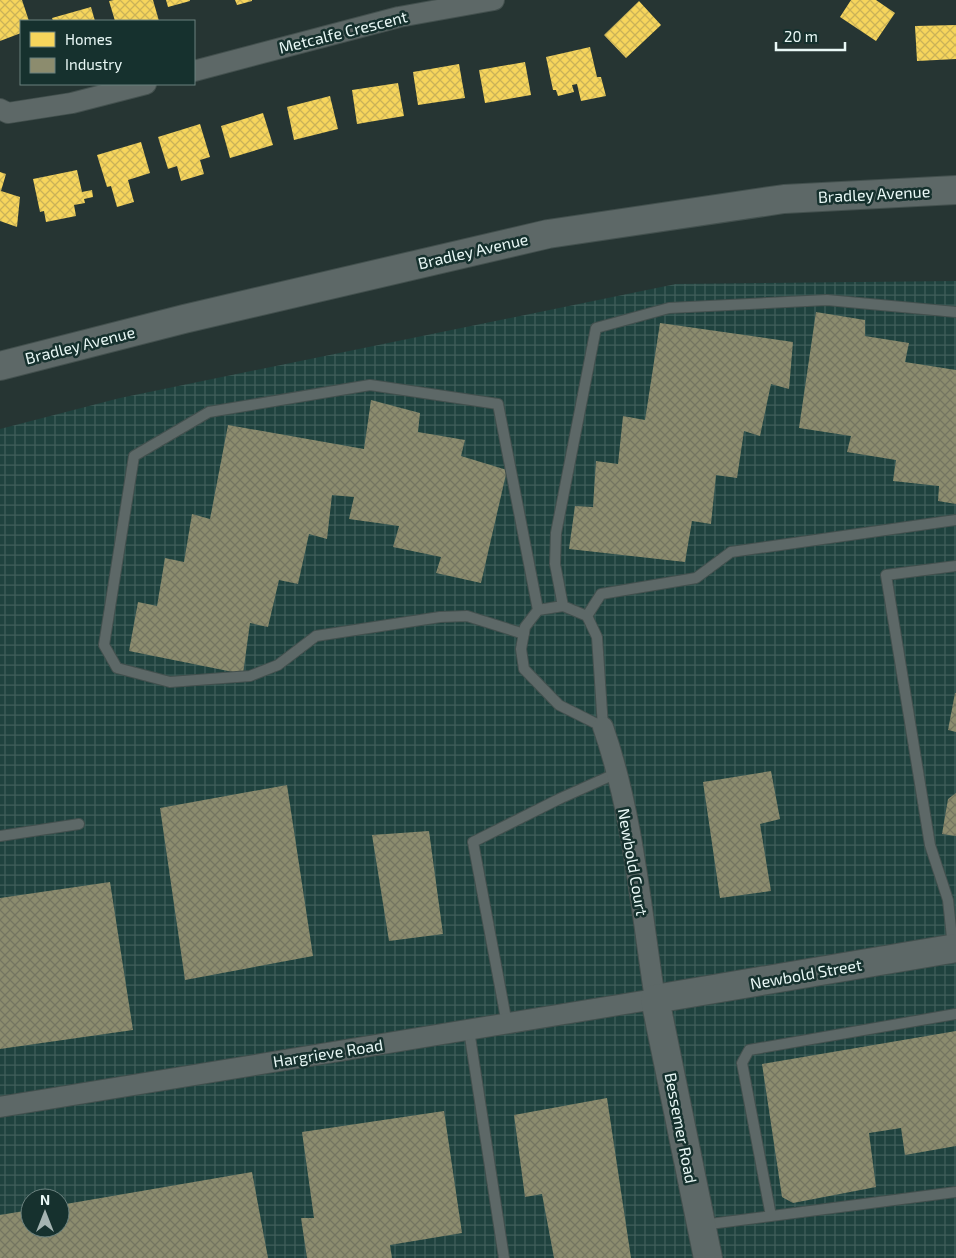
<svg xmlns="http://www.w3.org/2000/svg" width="956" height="1258" font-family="'Exo 2',sans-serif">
<defs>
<pattern id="industrial-grid" width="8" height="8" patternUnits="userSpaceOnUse" patternTransform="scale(1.25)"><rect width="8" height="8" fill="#1f423e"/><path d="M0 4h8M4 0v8" fill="none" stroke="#405e5a"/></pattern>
<pattern id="homes-cross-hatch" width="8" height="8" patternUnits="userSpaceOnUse" patternTransform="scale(1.25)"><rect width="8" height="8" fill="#f6d55c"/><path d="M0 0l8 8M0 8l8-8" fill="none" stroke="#cab258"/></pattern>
<pattern id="industry-cross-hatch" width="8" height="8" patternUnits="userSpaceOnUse" patternTransform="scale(1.25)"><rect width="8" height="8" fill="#8c8c6e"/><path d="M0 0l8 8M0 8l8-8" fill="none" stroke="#747561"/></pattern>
</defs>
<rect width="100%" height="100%" fill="#263533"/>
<path fill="url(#industrial-grid)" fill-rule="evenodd" d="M 956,281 L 956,1258 L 0,1258 L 0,429 L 120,398 L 676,284 ZM 30,1198 L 60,1198 L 60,1228 L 30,1228 Z"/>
<path fill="url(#homes-cross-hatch)" d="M 0,0 L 22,0 L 29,21 L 21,21 L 21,33 L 0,41 Z
M 114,0 L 153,0 L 159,21 L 115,21 L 109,1 Z
M 166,0 L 190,0 L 190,1 L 168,7 Z
M 235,0 L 252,0 L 252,1 L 237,5 Z
M 851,0 L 876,0 L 895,13 L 876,41 L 840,17 Z
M 639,1 L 661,25 L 626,58 L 604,35 Z
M 91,7 L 95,21 L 53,21 L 52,18 Z
M 956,25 L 956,59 L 917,61 L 915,26 Z
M 590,47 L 597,77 L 601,77 L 606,96 L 581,101 L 577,84 L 572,85 L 574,92 L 558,96 L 556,90 L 553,90 L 546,57 Z
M 525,62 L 531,95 L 485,103 L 479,70 Z
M 459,64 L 465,98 L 418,105 L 413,72 Z
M 398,83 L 404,116 L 357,124 L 352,90 Z
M 330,96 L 338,129 L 294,140 L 287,107 Z
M 263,113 L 273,145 L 230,158 L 221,126 Z
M 200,124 L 210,157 L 200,160 L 204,174 L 181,181 L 177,166 L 168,169 L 158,137 Z
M 141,142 L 150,173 L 128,180 L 134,202 L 117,207 L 111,186 L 107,187 L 97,155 Z
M 77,170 L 82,192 L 92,190 L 93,197 L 84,199 L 85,203 L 74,205 L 76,216 L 46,222 L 44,211 L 40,212 L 33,179 Z
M 0,172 L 6,174 L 1,191 L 20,197 L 17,227 L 0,221 Z"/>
<path fill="url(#industry-cross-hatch)" d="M 816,312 L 865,320 L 865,336 L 909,343 L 905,362 L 956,370 L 956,504 L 938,501 L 939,486 L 893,481 L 896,460 L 847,452 L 851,436 L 799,428 Z
M 660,323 L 793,342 L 789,389 L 771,384 L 760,436 L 744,431 L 737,478 L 716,475 L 711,524 L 692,521 L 685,562 L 569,549 L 575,506 L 593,507 L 596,461 L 618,464 L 623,416 L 645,420 Z
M 371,400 L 420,413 L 418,432 L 465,440 L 461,456 L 507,470 L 481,583 L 436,573 L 441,557 L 393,547 L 399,526 L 349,519 L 354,497 L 332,495 L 327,539 L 309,534 L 298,584 L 279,580 L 268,627 L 250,623 L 243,674 L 129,651 L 138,602 L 157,606 L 165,558 L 184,562 L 192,514 L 210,519 L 228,425 L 364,449 Z
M 955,693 L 956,693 L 956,732 L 948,730 Z
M 771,771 L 780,819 L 760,824 L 771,891 L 720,898 L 703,782 Z
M 287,785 L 313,956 L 185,980 L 160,808 Z
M 956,793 L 956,836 L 942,834 L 948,799 Z
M 429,831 L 443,934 L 389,941 L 372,835 Z
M 110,882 L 133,1030 L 0,1049 L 0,898 Z
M 956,1031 L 956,1146 L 905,1155 L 901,1128 L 869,1133 L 876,1187 L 793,1203 L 782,1197 L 762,1064 Z
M 607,1098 L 631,1258 L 554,1258 L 542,1194 L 525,1197 L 514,1115 Z
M 444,1111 L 462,1233 L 390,1245 L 392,1258 L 307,1258 L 301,1218 L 314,1218 L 302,1132 Z
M 252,1172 L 268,1258 L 0,1258 L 0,1215 L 30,1210 L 30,1228 L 60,1228 L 60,1205 Z"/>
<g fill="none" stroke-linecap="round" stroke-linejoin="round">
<defs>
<path id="lane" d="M 563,606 L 555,564 L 556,533 L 596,328 L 669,308 L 827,300 L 956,312
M 563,606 L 587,616 L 597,637 L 603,727 L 559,705 L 524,669 L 521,649 L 525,627 L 538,610 Z
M 587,616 L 601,594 L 696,578 L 731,552 L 956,520
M 524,634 L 467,616 L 440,617 L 316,636 L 278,665 L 250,676 L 170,682 L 117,668 L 104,645 L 134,456 L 209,412 L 370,385 L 498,404 L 538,610
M 0,836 L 79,824
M 953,947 L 948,900 L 930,845 L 886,575 L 956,566
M 507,1024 L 473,842 L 559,799 L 617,773
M 469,1030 L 504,1258
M 771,1216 L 742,1063 L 749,1050 L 956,1014
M 702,1225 L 956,1192"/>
<path id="street" d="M 194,71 L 399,17 L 494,0
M 0,109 L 8,113 L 72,103 L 146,84
M 0,1107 L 655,999 C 641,909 633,813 603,727"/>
<path id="secondary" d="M 0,366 L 184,319 L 548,234 L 784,199 L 956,190
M 708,1258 L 655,999 L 956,948"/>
</defs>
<use href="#lane" stroke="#43504e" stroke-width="12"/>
<use href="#street" stroke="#43504e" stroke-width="22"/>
<use href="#secondary" stroke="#43504e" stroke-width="30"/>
<use href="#lane" stroke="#5d6867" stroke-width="10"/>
<use href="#street" stroke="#5d6867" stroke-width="20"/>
<use href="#secondary" stroke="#5d6867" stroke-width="28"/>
</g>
<g text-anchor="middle" stroke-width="5" stroke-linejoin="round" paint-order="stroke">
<g font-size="16" fill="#e9f8f6" stroke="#16312e">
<text transform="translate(343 32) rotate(-14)" y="6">Metcalfe Crescent</text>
<text transform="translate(874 194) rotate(-3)" y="6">Bradley Avenue</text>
<text transform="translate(473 251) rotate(-13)" y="6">Bradley Avenue</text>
<text transform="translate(80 345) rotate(-14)" y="6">Bradley Avenue</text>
<text transform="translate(633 862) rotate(80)" y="6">Newbold Court</text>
<text transform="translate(806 974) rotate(-10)" y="6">Newbold Street</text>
<text transform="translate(328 1053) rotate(-9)" y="6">Hargrieve Road</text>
<text transform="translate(681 1128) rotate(79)" y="6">Bessemer Road</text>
</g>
</g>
<rect x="20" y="20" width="175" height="65" fill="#16312e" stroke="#6a817e"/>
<rect x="30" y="32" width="25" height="15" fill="#f6d55c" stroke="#6a817e"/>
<text x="65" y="45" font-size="15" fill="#e9f8f6">Homes</text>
<rect x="30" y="58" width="25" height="15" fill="#8c8c6e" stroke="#6a817e"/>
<text x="65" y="70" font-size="15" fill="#e9f8f6">Industry</text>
<g transform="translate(45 1213)"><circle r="24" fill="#16312e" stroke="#6a817e"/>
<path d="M0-4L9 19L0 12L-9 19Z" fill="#a5b4b2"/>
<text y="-8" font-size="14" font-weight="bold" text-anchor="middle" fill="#e9f8f6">N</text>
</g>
<path d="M776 42v8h69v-8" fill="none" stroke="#e9f8f6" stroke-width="2.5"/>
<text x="784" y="42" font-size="15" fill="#e9f8f6" stroke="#16312e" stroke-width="4" paint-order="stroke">20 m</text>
</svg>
